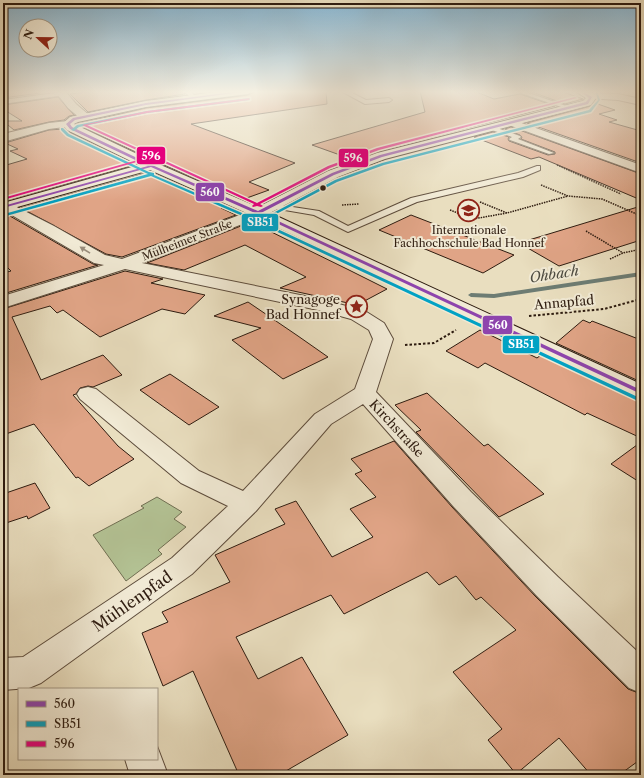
<svg xmlns="http://www.w3.org/2000/svg" width="644" height="778" font-family="'Libre Caslon Text',serif">
<rect width="100%" height="100%" fill="#e9debf"/>
<filter id="stains"><feTurbulence type="fractalNoise" baseFrequency=".005" numOctaves="4"/><feColorMatrix values="0 0 0 0 .2 0 0 0 0 .09 0 0 0 0 .02 0 0 0 .5 -.17"/></filter>
<radialGradient id="worn" r=".72"><stop offset=".6" stop-color="#630" stop-opacity="0"/><stop offset="1" stop-color="#630" stop-opacity=".3"/></radialGradient>
<path fill="#b3c294" stroke="#706f52" d="M 157,497 L 182,512 L 174,519 L 186,527 L 158,550 L 162,554 L 126,581 L 93,535 L 144,508 L 141,506 Z"/>
<g fill="none" stroke-linecap="round" stroke-linejoin="round">
<path fill="#6d7c73" fill-rule="evenodd" d="M 641,272 L 641,276 L 494,298 L 471,297 L 468,295 L 471,293 L 494,294 Z"/>
</g>
<path fill="#e0a486" stroke="#2e1c10" d="M 3,91 L 38,91 L 40,93 L 3,98 Z
M 96,91 L 183,91 L 185,94 L 146,100 L 88,112 L 70,94 Z
M 260,91 L 326,91 L 327,104 L 191,124 L 295,163 L 249,182 L 269,190 L 244,199 L 157,162 L 77,124 L 146,108 L 248,95 L 254,92 Z
M 420,91 L 474,91 L 494,99 L 520,94 L 555,106 L 403,144 L 354,160 L 312,145 L 425,112 Z
M 539,91 L 563,92 L 583,99 L 565,104 L 532,92 Z
M 58,97 L 74,115 L 69,116 L 64,120 L 49,122 L 14,130 L 3,121 L 22,121 L 3,109 L 3,105 Z
M 595,103 L 615,110 L 599,114 L 617,120 L 609,122 L 641,131 L 641,163 L 527,123 L 591,106 Z
M 511,127 L 641,174 L 641,200 L 539,157 L 531,159 L 474,137 L 493,132 L 509,137 L 508,139 L 509,141 L 548,155 L 555,154 L 555,152 L 521,139 L 522,137 L 520,135 L 505,129 Z
M 64,129 L 66,131 L 135,165 L 7,200 L 3,199 L 3,166 L 27,159 L 10,151 L 18,149 L 5,143 L 49,130 Z
M 150,172 L 226,206 L 221,208 L 236,215 L 122,257 L 106,254 L 21,208 Z
M 641,206 L 641,240 L 559,266 L 519,243 Z
M 3,212 L 93,264 L 98,265 L 3,294 L 3,273 L 11,271 L 3,263 Z
M 411,215 L 514,255 L 483,273 L 379,230 Z
M 251,222 L 349,270 L 387,289 L 357,305 L 280,288 L 306,277 L 245,245 L 184,270 L 147,263 Z
M 125,271 L 163,279 L 151,283 L 205,295 L 185,314 L 162,309 L 100,337 L 63,310 L 57,313 L 50,306 L 12,317 L 41,380 L 103,355 L 122,375 L 93,387 L 88,386 L 80,388 L 76,394 L 73,395 L 118,446 L 134,459 L 89,486 L 78,477 L 76,478 L 34,424 L 3,435 L 3,309 Z
M 248,302 L 298,336 L 328,357 L 283,379 L 232,340 L 261,328 L 214,316 Z
M 583,320 L 590,323 L 592,321 L 641,340 L 641,382 L 556,343 Z
M 480,330 L 537,358 L 541,355 L 632,398 L 641,400 L 641,438 L 587,413 L 585,415 L 485,363 L 478,368 L 446,351 Z
M 170,374 L 219,407 L 189,425 L 140,390 Z
M 427,393 L 484,446 L 488,444 L 544,494 L 499,517 L 416,432 L 421,430 L 395,405 Z
M 394,441 L 452,507 L 535,596 L 628,689 L 641,694 L 641,759 L 619,775 L 591,775 L 559,738 L 516,774 L 488,740 L 502,729 L 453,672 L 516,630 L 481,597 L 476,600 L 456,576 L 439,585 L 427,572 L 344,614 L 331,595 L 236,637 L 258,679 L 302,657 L 348,735 L 279,775 L 239,775 L 193,671 L 163,686 L 142,633 L 168,622 L 162,612 L 230,582 L 215,555 L 285,524 L 275,509 L 296,501 L 332,557 L 373,537 L 350,509 L 376,497 L 355,474 L 362,471 L 351,459 Z
M 641,442 L 641,483 L 611,464 Z
M 35,483 L 50,508 L 28,519 L 27,516 L 3,524 L 3,494 Z"/>
<g fill="none" stroke-linecap="round" stroke-linejoin="round">
<defs>
<path id="lane" d="M 184,91 L 190,91 L 196,97 L 191,98 Z
M 341,91 L 348,91 L 366,100 L 389,98 L 392,100 L 389,102 L 365,104 Z
M 515,91 L 523,91 L 572,108 L 567,109 Z
M 62,92 L 64,93 L 64,95 L 3,104 L 3,100 Z
M 491,126 L 520,136 L 521,137 L 518,139 L 554,153 L 549,154 L 510,140 L 509,139 L 512,137 L 489,129 L 489,127 Z
M 537,166 L 540,166 L 540,170 L 523,177 L 417,202 L 348,232 L 314,215 L 273,208 L 269,206 L 273,204 L 319,211 L 348,226 L 411,198 L 518,173 Z"/>
<path id="street" d="M 55,91 L 65,91 L 76,104 L 89,115 L 90,117 L 89,119 L 81,119 L 68,108 Z
M 590,93 L 618,94 L 641,99 L 641,105 L 618,100 L 586,98 L 585,96 Z
M 513,120 L 641,165 L 641,173 L 509,125 L 507,123 L 509,121 Z
M 68,121 L 72,122 L 74,124 L 72,126 L 49,129 L 3,142 L 3,134 L 49,123 Z
M 3,200 L 54,226 L 105,255 L 122,259 L 253,210 L 258,209 L 263,210 L 265,213 L 263,216 L 142,263 L 320,299 L 365,311 L 384,323 L 393,339 L 376,392 L 471,492 L 558,577 L 641,655 L 641,693 L 629,688 L 536,595 L 453,506 L 363,404 L 331,424 L 256,511 L 192,574 L 41,683 L 29,688 L 3,690 L 3,658 L 23,657 L 172,558 L 228,506 L 181,483 L 80,399 L 77,394 L 80,389 L 88,387 L 96,389 L 199,471 L 243,491 L 315,414 L 355,389 L 373,339 L 369,330 L 351,319 L 318,310 L 125,269 L 3,308 L 3,296 L 104,265 L 94,263 L 3,210 Z
M 157,746 L 168,775 L 130,775 L 125,759 L 157,759 Z"/>
<path id="secondary" d="M 224,91 L 253,91 L 248,94 L 146,107 L 78,122 L 74,124 L 156,163 L 258,207 L 328,171 L 377,153 L 583,101 L 586,98 L 575,91 C 584,91 591,90 596,98 L 591,105 L 385,159 L 338,177 L 270,213 L 641,384 L 641,399 L 633,397 L 253,216 L 150,170 L 3,211 L 3,203 L 139,165 L 67,130 L 62,124 L 70,117 L 146,101 Z"/>
</defs>
<use href="#lane" stroke="#5d4c3c" stroke-width="2"/>
<use href="#street" stroke="#5d4c3c" stroke-width="2"/>
<use href="#secondary" stroke="#2e1c10" stroke-width="2"/>
<path stroke="#2e1c10" stroke-width="1.5" stroke-dasharray="1.5 1" stroke-linecap="butt" d="M 557,165 L 621,194
M 541,185 L 568,196 L 602,199 L 641,216
M 480,202 L 507,213
M 342,205 L 359,204
M 450,210 L 473,219 L 507,213 L 568,196
M 586,231 L 623,253
M 610,259 L 623,253 L 641,249"/>
<path stroke="#2e1c10" stroke-width="2" stroke-dasharray="2.5 2" stroke-linecap="butt" d="M 529,316 L 604,309 L 641,299
M 405,345 L 434,343 L 456,330"/>
<use href="#lane" fill="#f1ead5" fill-rule="evenodd"/>
<use href="#street" fill="#f1ead5" fill-rule="evenodd"/>
<use href="#secondary" fill="#f1ead5" fill-rule="evenodd"/>
<defs>
<path id="bus-1" d="M 241,91 L 249,91 L 146,105 L 75,120 L 70,124 L 72,127 L 152,165 L 258,211 L 332,173 L 380,155 L 586,102 L 589,98 L 579,91 L 582,91 L 592,97 L 588,104 L 382,157 L 334,175 L 261,213 L 641,390 L 641,394 L 257,214 L 151,167 L 3,208 L 3,206 L 148,166 L 70,129 L 66,124 L 73,118 L 146,103 Z"/>
<path id="bus-2" d="M 595,91 L 597,91 L 600,100 L 591,112 L 384,165 L 337,182 L 263,221 L 260,220 L 335,180 L 382,163 L 589,110 L 598,100 Z
M 249,98 L 250,100 L 147,113 L 79,127 L 74,131 L 71,130 L 77,125 L 147,111 Z
M 61,128 L 63,128 L 69,134 L 149,172 L 154,173 L 154,175 L 256,219 L 640,398 L 641,399 L 638,401 L 636,400 L 254,221 L 151,176 L 6,216 L 4,216 L 4,214 L 148,174 L 67,136 L 61,130 Z"/>
<path id="bus-3" d="M 575,97 L 577,98 L 379,150 L 330,168 L 260,204 L 263,206 L 261,207 L 257,206 L 253,207 L 252,206 L 254,204 L 82,125 L 147,111 L 250,98 L 249,100 L 147,113 L 87,125 L 257,203 L 328,166 L 377,148 Z
M 148,157 L 151,158 L 3,200 L 3,198 Z"/>
</defs>
<use href="#bus-1" stroke="#f1ead5" stroke-width="3"/>
<use href="#bus-2" stroke="#f1ead5" stroke-width="3"/>
<use href="#bus-3" stroke="#f1ead5" stroke-width="3"/>
<use href="#bus-1" fill="#8e44ad" fill-rule="evenodd"/>
<use href="#bus-2" fill="#02a2c4" fill-rule="evenodd"/>
<use href="#bus-3" fill="#e5007d" fill-rule="evenodd"/>
</g>
<defs><path id="oneway-solid" d="M-6-.8H1V-3.2L6.5 0L1 3.2V.8H-6Z"/></defs>
<use fill="#998d7c" href="#oneway-solid" transform="translate(85 250) rotate(-148)"/>
<linearGradient id="sky" x2="0" y2="1"><stop stop-color="#87b7d4"/><stop offset="0.46" stop-color="#f5f0e2"/><stop offset="1" stop-color="#f5f0e2" stop-opacity="0"/></linearGradient>
<rect width="644" height="200" fill="url(#sky)"/>
<defs>
<symbol id="university-ring" viewBox="-11 -11 22 22"><circle r="9.5" fill="#f1ead5" stroke="#8f2418" stroke-width="1.5"/><path d="M0-5L7-2L0 1L-7-2ZM-4 1L0 2.5L4 1V4Q0 6-4 4Z" fill="#8f2418"/></symbol>
<symbol id="sight-ring" viewBox="-11 -11 22 22"><circle r="9.5" fill="#f1ead5" stroke="#8f2418" stroke-width="1.5"/><path d="M0-6L1.8-2.2L6-1.7L2.9 1.2L3.7 5.4L0 3.3L-3.7 5.4L-2.9 1.2L-6-1.7L-1.8-2.2Z" fill="#8f2418"/></symbol>
</defs>
<g fill-rule="evenodd">
<use href="#university-ring" x="456" y="198" width="25" height="25"/>
<use href="#sight-ring" x="344" y="294" width="25" height="25"/>
</g>
<circle fill="#2e1c10" stroke="#f1ead5" stroke-width="1.5" cx="323" cy="188" r="3.5"/>
<g text-anchor="middle" stroke-width="4" stroke-linejoin="round" paint-order="stroke">
<g font-size="11" fill="#2e1c10" stroke="#f1ead5">
<text x="469" y="234">Internationale<tspan x="469" dy="13">Fachhochschule Bad Honnef</tspan></text>
</g>
<g font-size="11" fill="#2e1c10" stroke="#f1ead5">
<text transform="translate(187 240) rotate(-21)" y="4">Mülheimer Straße</text>
</g>
<g font-size="13" fill="#2e1c10" stroke="#f1ead5" text-anchor="end">
<text x="340" y="304">Synagoge<tspan x="340" dy="15">Bad Honnef</tspan></text>
</g>
<g font-size="13" fill="#2e1c10" stroke="#f1ead5">
<text transform="translate(564 302) rotate(-5)" y="5">Annapfad</text>
<text transform="translate(397 428) rotate(47)" y="5">Kirchstraße</text>
</g>
<g font-size="14" font-style="italic" fill="#4e4c42" stroke="#f1ead5">
<text transform="translate(554 274) rotate(-9)" y="5">Ohbach</text>
</g>
<g font-size="16" fill="#2e1c10" stroke="#f1ead5">
<text transform="translate(132 601) rotate(-35)" y="6">Mühlenpfad</text>
</g>
</g>
<g stroke="#f1ead5" stroke-width="1.5">
<rect x="136" y="146" width="30" height="19" rx="4" fill="#e5007d"/>
<rect x="338" y="148" width="31" height="20" rx="4" fill="#e5007d"/>
<rect x="195" y="182" width="30" height="20" rx="4" fill="#8e44ad"/>
<rect x="241" y="213" width="38" height="19" rx="4" fill="#02a2c4"/>
<rect x="482" y="315" width="31" height="20" rx="4" fill="#8e44ad"/>
<rect x="502" y="335" width="38" height="19" rx="4" fill="#02a2c4"/>
</g>
<g font-size="11" text-anchor="middle" font-weight="bold" fill="#fff">
<text x="151" y="160">596</text>
<text x="353" y="162">596</text>
<text x="210" y="196">560</text>
<text x="260" y="226">SB51</text>
<text x="498" y="329">560</text>
<text x="521" y="348">SB51</text>
</g>
<rect width="644" height="778" fill="none" stroke="#e9debf" stroke-width="16"/>
<rect x="4" y="4" width="636" height="770" fill="none" stroke="#2e1c10" stroke-width="2"/>
<rect x="8" y="8" width="628" height="762" fill="none" stroke="#2e1c10"/>
<rect x="18" y="688" width="140" height="72" fill="#f1ead5" stroke="#a39886"/>
<rect x="26" y="701" width="20" height="6" fill="#8e44ad" stroke="#a39886"/>
<text x="54" y="708" font-size="12" fill="#2e1c10">560</text>
<rect x="26" y="721" width="20" height="6" fill="#02a2c4" stroke="#a39886"/>
<text x="54" y="728" font-size="12" fill="#2e1c10">SB51</text>
<rect x="26" y="741" width="20" height="6" fill="#e5007d" stroke="#a39886"/>
<text x="54" y="748" font-size="12" fill="#2e1c10">596</text>
<g transform="translate(38 38) rotate(292)"><circle r="19" fill="#f1ead5" stroke="#a39886"/>
<path d="M0-3L7 15L0 10L-7 15Z" fill="#8f2418"/>
<text y="-6" font-size="11" font-weight="bold" text-anchor="middle" fill="#2e1c10">N</text>
</g>
<rect width="100%" height="100%" filter="url(#stains)"/>
<rect width="100%" height="100%" fill="url(#worn)"/>
</svg>
